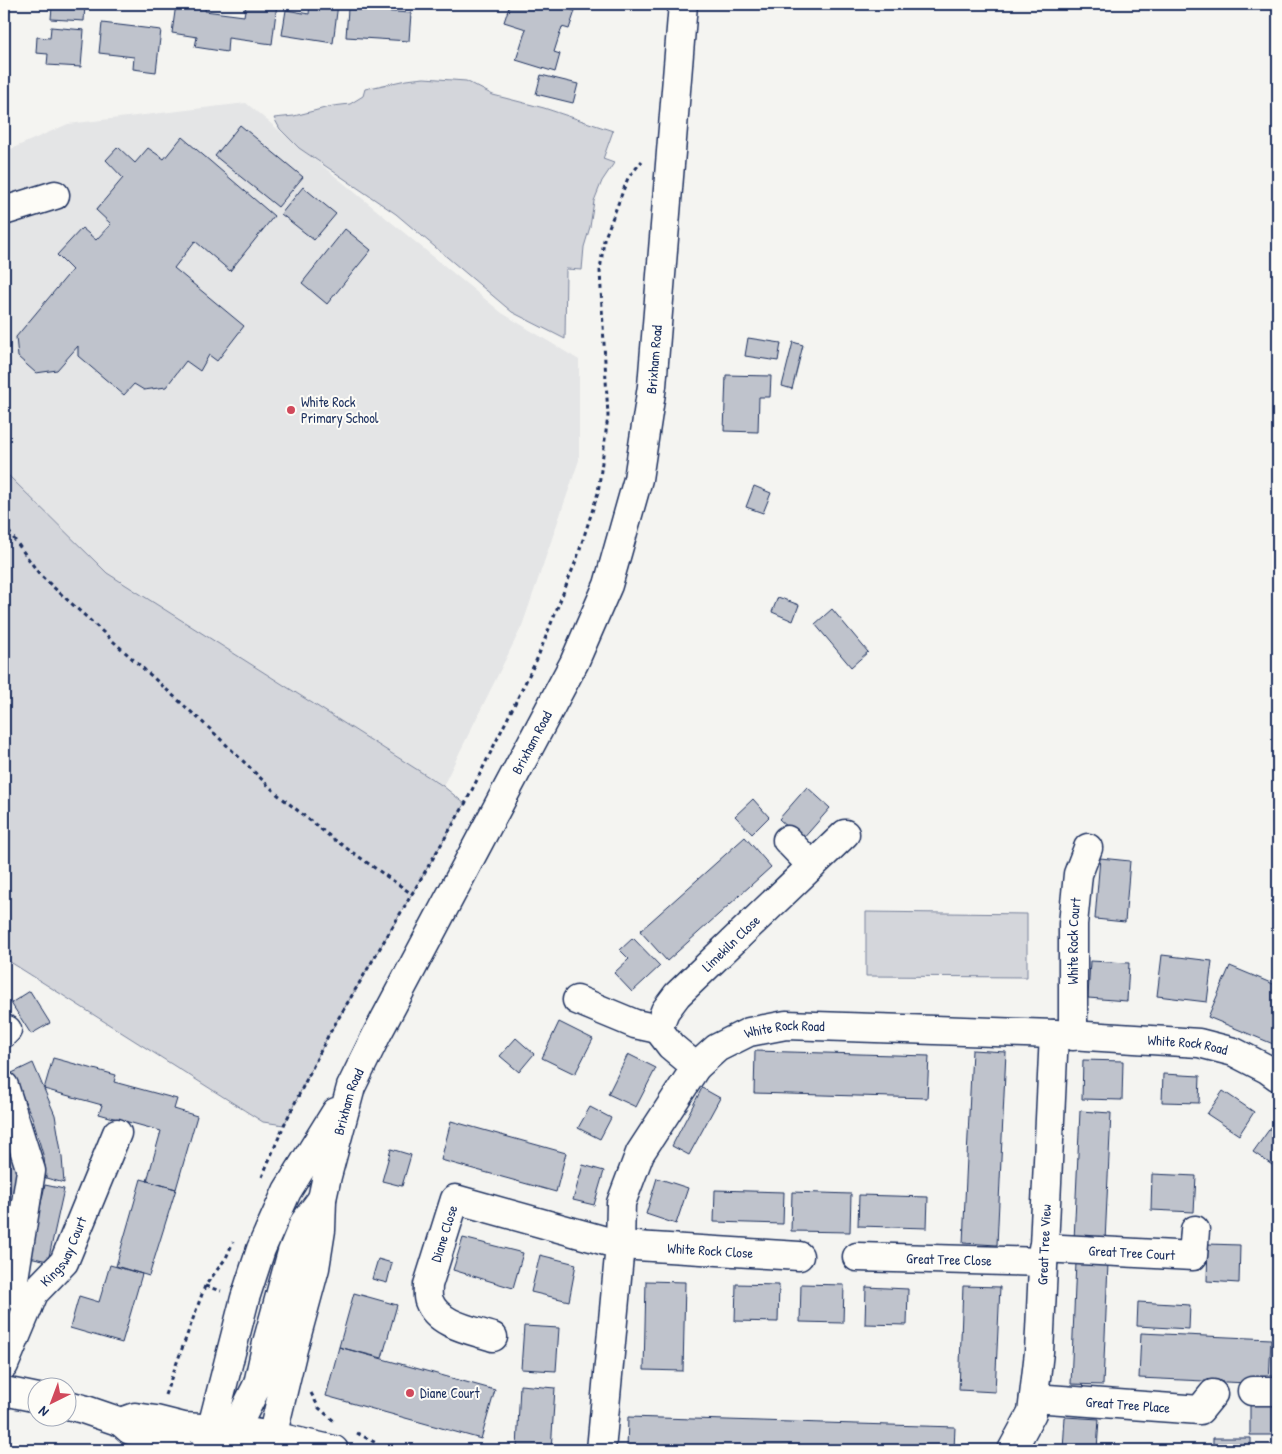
<svg xmlns="http://www.w3.org/2000/svg" width="1282" height="1454" font-family="'Patrick Hand',sans-serif">
<rect width="100%" height="100%" fill="#f4f4f1"/>
<filter id="ink" filterUnits="userSpaceOnUse"><feTurbulence type="fractalNoise" baseFrequency=".02" numOctaves="2"/><feDisplacementMap in="SourceGraphic" scale="10" xChannelSelector="R" yChannelSelector="G"/><feConvolveMatrix kernelMatrix="1 2 1 2 8 2 1 2 1" color-interpolation-filters="sRGB"/></filter>
<g filter="url(#ink)">
<path fill="#e4e5e6" d="M 246,103 L 502,313 L 579,360 L 579,460 L 522,626 L 443,786 L 107,573 L 4,471 L 4,152 L 68,124 Z"/>
<path fill="#d4d6db" stroke="#78829c" d="M 424,78 L 466,81 L 493,95 L 544,108 L 613,131 L 603,159 L 614,163 L 602,181 L 594,201 L 590,227 L 584,247 L 582,270 L 566,269 L 565,339 L 512,312 L 396,214 L 299,148 L 280,129 L 274,118 L 294,116 L 333,106 L 350,104 L 363,96 L 365,89 L 406,80 Z
M 4,471 L 107,573 L 443,786 L 465,804 L 328,1036 L 284,1125 L 263,1122 L 4,958 Z
M 866,912 L 1027,914 L 1027,977 L 866,976 Z"/>
<path fill="#bfc3cc" stroke="#1b2f5e" d="M 40,4 L 85,4 L 84,21 L 51,19 L 52,7 L 40,6 Z
M 176,4 L 206,4 L 205,11 L 244,16 L 246,4 L 277,4 L 272,44 L 228,38 L 227,52 L 195,47 L 197,37 L 172,33 Z
M 310,4 L 338,4 L 333,43 L 282,35 L 286,10 L 309,14 Z
M 510,4 L 553,4 L 575,11 L 569,29 L 562,27 L 554,52 L 560,54 L 555,72 L 516,60 L 526,29 L 504,22 Z
M 348,9 L 411,13 L 409,41 L 346,37 Z
M 102,23 L 161,30 L 156,72 L 133,69 L 134,57 L 99,53 Z
M 51,27 L 84,30 L 81,67 L 47,65 L 48,54 L 36,53 L 37,37 L 50,38 Z
M 541,75 L 578,84 L 573,103 L 536,94 Z
M 240,125 L 303,177 L 278,207 L 215,156 Z
M 182,137 L 274,216 L 230,271 L 195,241 L 174,268 L 244,326 L 217,361 L 209,355 L 200,371 L 186,361 L 166,387 L 144,390 L 134,384 L 124,395 L 78,356 L 78,346 L 57,370 L 36,373 L 18,357 L 16,337 L 72,270 L 57,255 L 82,228 L 96,240 L 111,224 L 96,210 L 123,178 L 106,160 L 118,147 L 135,163 L 148,148 L 164,159 Z
M 303,187 L 336,214 L 314,240 L 281,214 Z
M 345,229 L 371,250 L 327,304 L 302,283 Z
M 748,338 L 781,343 L 778,361 L 745,356 Z
M 793,342 L 803,345 L 792,389 L 782,386 Z
M 726,375 L 771,376 L 770,397 L 759,397 L 758,432 L 724,431 Z
M 754,486 L 771,493 L 763,513 L 746,507 Z
M 778,597 L 799,605 L 793,621 L 772,612 Z
M 832,609 L 868,652 L 851,667 L 815,624 Z
M 807,787 L 830,808 L 802,840 L 779,819 Z
M 753,799 L 769,817 L 752,834 L 735,816 Z
M 745,837 L 771,867 L 667,961 L 640,931 Z
M 1100,858 L 1130,861 L 1125,922 L 1095,919 Z
M 633,938 L 660,966 L 632,992 L 614,973 L 629,959 L 620,950 Z
M 1162,955 L 1212,961 L 1207,1002 L 1157,996 Z
M 1090,961 L 1129,963 L 1127,1001 L 1088,998 Z
M 1230,966 L 1278,986 L 1278,1046 L 1208,1017 Z
M 30,991 L 50,1023 L 31,1034 L 11,1003 Z
M 559,1022 L 593,1039 L 575,1074 L 542,1058 Z
M 516,1038 L 534,1054 L 519,1072 L 500,1056 Z
M 972,1050 L 1006,1052 L 997,1245 L 963,1243 Z
M 755,1051 L 929,1056 L 927,1098 L 754,1093 Z
M 628,1054 L 656,1068 L 636,1107 L 608,1094 Z
M 53,1058 L 116,1075 L 114,1082 L 177,1099 L 174,1109 L 197,1116 L 176,1189 L 147,1181 L 161,1131 L 99,1114 L 102,1105 L 44,1089 Z
M 1083,1060 L 1123,1061 L 1122,1100 L 1082,1099 Z
M 33,1063 L 55,1115 L 62,1157 L 64,1183 L 46,1178 L 44,1158 L 32,1117 L 12,1073 Z
M 1163,1074 L 1200,1076 L 1199,1103 L 1162,1102 Z
M 702,1088 L 720,1098 L 689,1155 L 672,1146 Z
M 1223,1091 L 1254,1112 L 1239,1135 L 1207,1114 Z
M 590,1107 L 611,1118 L 600,1139 L 578,1128 Z
M 1080,1111 L 1111,1113 L 1105,1241 L 1074,1240 Z
M 451,1121 L 566,1153 L 556,1192 L 441,1160 Z
M 1271,1127 L 1278,1132 L 1278,1169 L 1253,1152 Z
M 4,1133 L 20,1173 L 4,1254 Z
M 391,1149 L 411,1155 L 402,1186 L 382,1181 Z
M 583,1165 L 604,1171 L 594,1205 L 573,1200 Z
M 1152,1174 L 1196,1176 L 1194,1212 L 1151,1210 Z
M 657,1178 L 688,1188 L 676,1224 L 646,1214 Z
M 141,1179 L 176,1189 L 149,1276 L 116,1266 Z
M 45,1185 L 64,1189 L 48,1261 L 29,1257 Z
M 715,1190 L 784,1192 L 783,1224 L 714,1222 Z
M 792,1192 L 851,1194 L 850,1232 L 791,1231 Z
M 859,1195 L 928,1197 L 927,1228 L 858,1226 Z
M 463,1238 L 523,1253 L 513,1288 L 453,1270 Z
M 1208,1244 L 1240,1245 L 1239,1283 L 1207,1281 Z
M 540,1255 L 576,1264 L 569,1301 L 531,1292 Z
M 378,1259 L 392,1263 L 387,1283 L 372,1279 Z
M 1076,1262 L 1108,1263 L 1103,1385 L 1071,1384 Z
M 110,1265 L 142,1274 L 122,1343 L 70,1328 L 79,1296 L 99,1302 Z
M 646,1281 L 685,1282 L 683,1371 L 644,1370 Z
M 736,1284 L 779,1285 L 778,1322 L 735,1321 Z
M 801,1284 L 844,1285 L 843,1323 L 800,1322 Z
M 963,1286 L 1000,1287 L 995,1392 L 959,1390 Z
M 866,1287 L 908,1289 L 907,1325 L 865,1324 Z
M 354,1293 L 397,1305 L 382,1358 L 339,1347 Z
M 1138,1302 L 1190,1305 L 1189,1329 L 1137,1326 Z
M 524,1326 L 559,1328 L 556,1371 L 521,1369 Z
M 1141,1333 L 1271,1339 L 1269,1384 L 1139,1378 Z
M 339,1347 L 495,1390 L 481,1439 L 326,1396 Z
M 520,1385 L 555,1388 L 551,1450 L 517,1449 Z
M 1250,1403 L 1278,1403 L 1278,1435 L 1250,1435 Z
M 628,1417 L 955,1427 L 954,1450 L 627,1450 Z
M 1065,1417 L 1099,1419 L 1097,1450 L 1063,1450 Z
M 1213,1438 L 1251,1438 L 1251,1450 L 1213,1450 Z"/>
<g fill="none" stroke-linecap="round" stroke-linejoin="round">
<defs>
<g id="minor">
<path d="M 4,211 L 55,195"/>
<path d="M 787,840 L 812,866"/>
<path d="M 577,1000 L 635,1024 L 658,1029"/>
<path d="M 4,1033 L 7,1030"/>
<path id="s1" d="M 1073,1036 L 1073,924 L 1078,874 L 1088,848"/>
<path id="s2" d="M 696,1067 L 671,1046 L 658,1029 L 665,1011 L 677,995 L 845,834"/>
<path d="M 4,1086 L 31,1171 L 13,1285 L 28,1307"/>
<path id="s3" d="M 1043,1248 L 1193,1256 L 1195,1230"/>
<path id="s4" d="M 857,1257 L 1043,1262"/>
<path id="s5" d="M 493,1337 C 472,1330 438,1325 429,1301 C 427,1296 428,1290 428,1285 L 455,1199 L 620,1245 L 799,1256"/>
<path id="s6" d="M 4,1365 L 34,1293 L 64,1262 L 117,1133"/>
<path d="M 4,1391 L 38,1398"/>
<path d="M 1252,1391 L 1278,1391"/>
<path id="s7" d="M 1034,1398 L 1200,1410 L 1213,1394"/>
<path d="M 68,1405 L 83,1409 L 121,1422 L 130,1430 L 152,1436 L 179,1450"/>
<path d="M 121,1422 L 135,1417 L 156,1420 L 184,1427 L 235,1430 L 273,1436 L 334,1450"/>
<path id="s8" d="M 601,1450 L 620,1245 L 621,1203 L 640,1153 L 696,1067 L 717,1048 L 749,1032 L 786,1025 L 1054,1034 L 1199,1043 L 1234,1052 L 1267,1069 L 1278,1077"/>
<path id="s9" d="M 1012,1450 L 1032,1413 L 1039,1352 L 1054,1034"/>
</g>
<g id="major">
<path d="M 206,1450 L 245,1298 L 261,1249 L 287,1191 L 336,1112"/>
<path d="M 217,1450 L 235,1430 L 258,1384 L 267,1343 L 292,1252 L 304,1223 L 322,1199"/>
<path d="M 244,1450 L 273,1436"/>
<path id="s10" d="M 269,1450 L 293,1349 L 315,1268 L 321,1230 L 322,1199 L 327,1176 L 351,1087 L 376,1036 L 574,663 L 608,585 L 638,479 L 652,386 L 683,4"/>
</g>
</defs>
<use href="#minor" stroke="#1b2f5e" stroke-width="31"/>
<use href="#major" stroke="#1b2f5e" stroke-width="31"/>
<path stroke="#1b2f5e" stroke-width="3" stroke-dasharray="4 4" stroke-linecap="butt" d="M 4,525 L 40,575 L 210,729 L 277,794 L 332,838 L 412,894
M 262,1177 L 284,1125 L 328,1036 L 465,804 L 537,659 L 577,558 L 598,493 L 608,416 L 600,271 L 604,240 L 628,178 L 642,161
M 205,1286 L 221,1291
M 311,1393 L 319,1408 L 334,1421
M 165,1395 L 205,1286 L 226,1258 L 233,1242
M 357,1433 L 376,1443 L 382,1450"/>
<use href="#minor" stroke="#fdfcf7" stroke-width="28"/>
<use href="#major" stroke="#fdfcf7" stroke-width="28"/>
</g>
</g>
<g fill="#d1495b" stroke="#fdfcf7" stroke-width="2">
<circle cx="291" cy="410" r="5"/>
<circle cx="410" cy="1393" r="5"/>
</g>
<g text-anchor="middle" stroke-width="4" stroke-linejoin="round" paint-order="stroke">
<g font-size="14" fill="#1b2f5e" stroke="#fdfcf7">
<text dy="5" stroke="none"><textPath href="#s10" startOffset="1168">Brixham Road</textPath></text>
<text dy="5" stroke="none"><textPath href="#s10" startOffset="762">Brixham Road</textPath></text>
<text dy="5" stroke="none"><textPath href="#s1" startOffset="95">White Rock Court</textPath></text>
<text dy="5" stroke="none"><textPath href="#s2" startOffset="168">Limekiln Close</textPath></text>
<text dy="5" stroke="none"><textPath href="#s8" startOffset="504">White Rock Road</textPath></text>
<text dy="5" stroke="none"><textPath href="#s8" startOffset="908">White Rock Road</textPath></text>
<text dy="5" stroke="none"><textPath href="#s10" startOffset="358">Brixham Road</textPath></text>
<text dy="5" stroke="none"><textPath href="#s5" startOffset="146">Diane Close</textPath></text>
<text dy="5" stroke="none"><textPath href="#s9" startOffset="211">Great Tree View</textPath></text>
<text dy="5" stroke="none"><textPath href="#s6" startOffset="130">Kingsway Court</textPath></text>
<text dy="5" stroke="none"><textPath href="#s5" startOffset="444">White Rock Close</textPath></text>
<text dy="5" stroke="none"><textPath href="#s3" startOffset="89">Great Tree Court</textPath></text>
<text dy="5" stroke="none"><textPath href="#s4" startOffset="92">Great Tree Close</textPath></text>
<text dy="5" stroke="none"><textPath href="#s7" startOffset="94">Great Tree Place</textPath></text>
</g>
<g font-size="14" fill="#1b2f5e" stroke="#fdfcf7" text-anchor="start">
<text x="301" y="407">White Rock<tspan x="301" dy="16">Primary School</tspan></text>
<text x="420" y="1398">Diane Court</text>
</g>
</g>
<rect width="1282" height="1454" fill="none" stroke="#fdfcf7" stroke-width="20"/>
<rect x="10" y="10" width="1262" height="1434" fill="none" stroke="#1b2f5e" stroke-width="2" filter="url(#ink)"/>
<g transform="translate(52 1402) rotate(222)"><circle r="24" fill="#fdfcf7" stroke="#a3aaba"/>
<path d="M0-4L9 19L0 12L-9 19Z" fill="#d1495b"/>
<text y="-8" font-size="14" font-weight="bold" text-anchor="middle" fill="#1b2f5e">N</text>
</g>
</svg>
